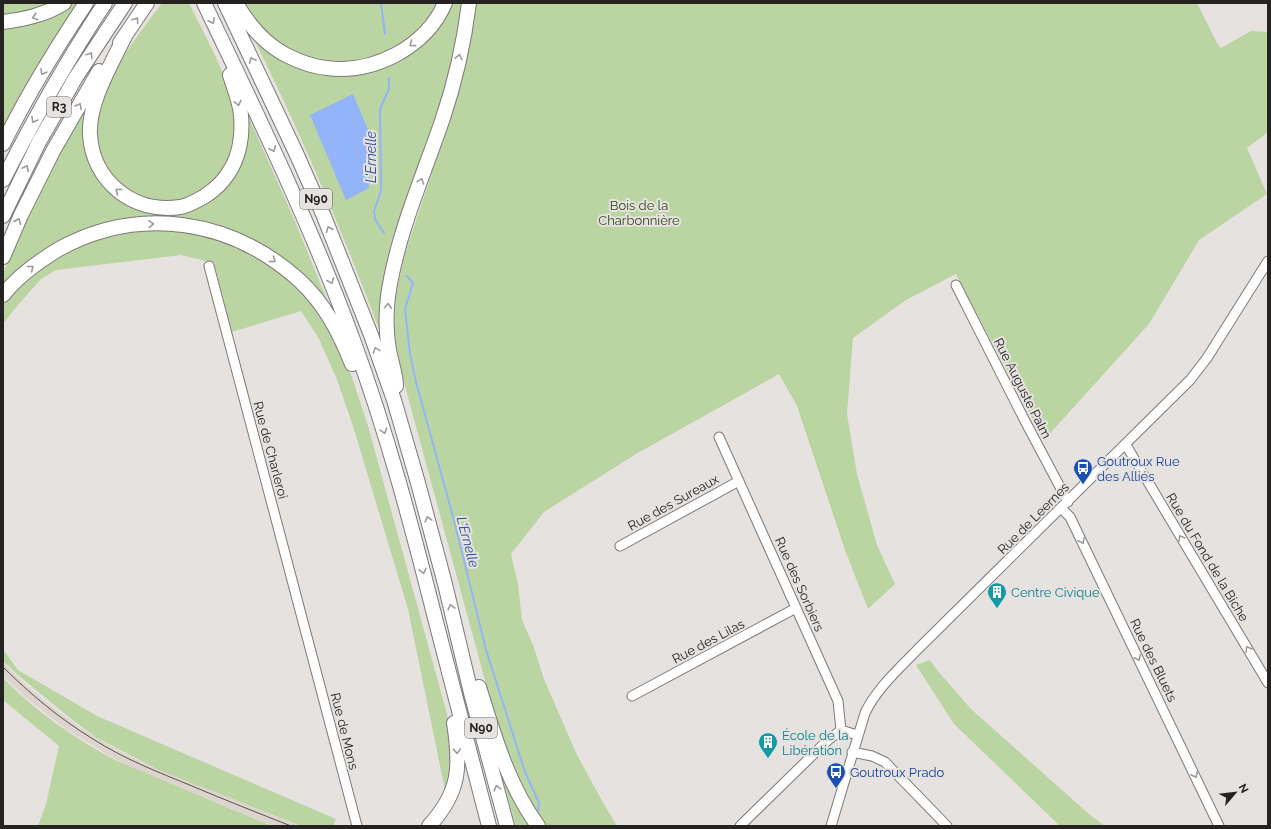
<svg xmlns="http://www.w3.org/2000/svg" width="1271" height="829" font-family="Raleway,sans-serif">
<rect width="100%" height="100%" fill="#e6e2e0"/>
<path fill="#ded4ce" d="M 3,662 L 27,686 L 52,707 L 84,730 L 117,750 L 148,765 L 299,826 L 274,826 L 128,766 L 110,756 L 66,729 L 25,697 L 3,676 Z"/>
<path fill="#bad5a2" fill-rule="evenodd" d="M 3,3 L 50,3 L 44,7 L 3,16 Z
M 71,3 L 77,3 L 3,130 L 3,27 L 52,15 Z
M 162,3 L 189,3 C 208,43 237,88 235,133 C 235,144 232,153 227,162 C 202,218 119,213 100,155 C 94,135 98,111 105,92 C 117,61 142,30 162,3 Z
M 244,3 L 437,3 C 432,12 427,21 420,28 C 388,63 333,70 291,49 C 272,40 255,21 244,3 Z
M 450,3 L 465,3 L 458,45 L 382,337 C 343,232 299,129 249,29 L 285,58 L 381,66 ZM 353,95 L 373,141 L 369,188 Z
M 476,3 L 1197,3 L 1217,43 L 1221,48 L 1251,31 L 1268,32 L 1268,132 L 1247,148 L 1267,194 L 1199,240 L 1149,324 L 1044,440 L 956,274 L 906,300 L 853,338 L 847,414 L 857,474 L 877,545 L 895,584 L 868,609 L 845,550 L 797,406 L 779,374 L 636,454 L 544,512 L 511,554 L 518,584 L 522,620 L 533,645 L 544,679 L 576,753 L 601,799 L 617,826 L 546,826 L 521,786 L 508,753 L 492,706 L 399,364 L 394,327 L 396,297 L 403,260 L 459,91 L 475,14 Z
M 92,97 L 87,146 L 137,207 L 215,196 L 246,111 L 294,219 L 332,312 L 241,236 L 120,222 L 3,289 L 3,273 L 31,210 L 60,153 Z
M 160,230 L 187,232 L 212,237 L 239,248 L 272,266 L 298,288 L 318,310 L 337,343 L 352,377 L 368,426 L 447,714 L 453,745 L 452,777 L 446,795 L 408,609 L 353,426 L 336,377 L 318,337 L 301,311 L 232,332 L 214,263 L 181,255 L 56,270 L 41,279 L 17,306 L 3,324 L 3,305 L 15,292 L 38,271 L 63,254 L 83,244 L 135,231 Z
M 3,649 L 18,670 L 97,716 L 336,819 L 333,826 L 301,826 L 159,770 L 97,738 L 70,718 L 19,676 L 3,661 Z
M 930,660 L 937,670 L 971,709 L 1090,815 L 1105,826 L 1060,826 L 954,724 L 916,665 Z
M 3,678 C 35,711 74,738 115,760 L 272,826 L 38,826 L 46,804 L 59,746 L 3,700 Z
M 497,760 L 533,826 L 516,826 Z"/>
<path fill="#93b4f8" d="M 353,94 L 373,141 L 369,188 L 346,200 L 310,115 Z"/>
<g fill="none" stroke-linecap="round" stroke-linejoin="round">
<path stroke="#93b4f8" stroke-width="2" d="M 381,3 L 385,34
M 384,233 L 375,219 L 374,211 L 381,191 L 380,109 L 389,89 L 389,78
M 407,276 L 413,283 L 405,309 L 410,354 L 416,382 L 455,524 L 486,650 L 525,772 L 539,803 L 538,810"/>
<defs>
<path id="minor" d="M 209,266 L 357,826
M 956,285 L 1025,421 L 1068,502
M 719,437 L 838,701 L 841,730 L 857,735
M 1126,445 L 1268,683
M 1061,508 L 1070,517 L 1219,826
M 620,546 L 739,481
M 632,696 L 796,608
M 852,752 L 872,756 L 885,762 L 947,826
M 740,826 L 827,741 L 841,730
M 831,826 L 865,713 C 877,688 899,669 918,649 L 1190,380 L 1207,358 L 1268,261"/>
<path id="highway" d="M 204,3 C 257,114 311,225 353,340 C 387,432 412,527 436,622 C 454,690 471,758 489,826
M 225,3 L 297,155 L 323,214 L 371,335 L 394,400 L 418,483 L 445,584 L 471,693 L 507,826
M 236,3 C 248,24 265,44 286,55 C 298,61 314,67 327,68 C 374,74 426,47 445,3
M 3,22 C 25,19 45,15 64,3
M 125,36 C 111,65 88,103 90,135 C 93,182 134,214 180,207 C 188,206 198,200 205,196 C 233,178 244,149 241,115 C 240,102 234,88 230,75
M 120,43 L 147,3
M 3,144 C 27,95 56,48 86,3
M 3,180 C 34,119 67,60 105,3
M 3,216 L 39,142 L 76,77 L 125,3
M 3,257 L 21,215 L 53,151 L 99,71
M 3,295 C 18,276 39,261 59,249 C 139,205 231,219 299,280 C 325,304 339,332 352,364
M 396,386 C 396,374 391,362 389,350 C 386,333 386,313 388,296 C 397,235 422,179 442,121 C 455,83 464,43 469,3
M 479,687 C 494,735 508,785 538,826
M 429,826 C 460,792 461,767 454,723"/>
</defs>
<use href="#minor" stroke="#7c7977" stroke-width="11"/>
<use href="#highway" stroke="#7c7977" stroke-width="16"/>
<use href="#minor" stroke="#fff" stroke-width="9"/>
<use href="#highway" stroke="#fff" stroke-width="14"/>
<path stroke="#545251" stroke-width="1" d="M 3,667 C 30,694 60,719 93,739 C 124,759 158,772 192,786 C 225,800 258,813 291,826"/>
</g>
<defs><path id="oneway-chevron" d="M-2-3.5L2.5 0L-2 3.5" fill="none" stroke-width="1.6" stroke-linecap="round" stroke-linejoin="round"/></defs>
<g stroke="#9c9c9c">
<use href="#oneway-chevron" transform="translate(35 17) rotate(164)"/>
<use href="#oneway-chevron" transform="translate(136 20) rotate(-56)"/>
<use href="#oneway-chevron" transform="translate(212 21) rotate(64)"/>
<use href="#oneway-chevron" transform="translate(412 44) rotate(144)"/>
<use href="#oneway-chevron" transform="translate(90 55) rotate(-57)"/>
<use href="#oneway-chevron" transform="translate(459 57) rotate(-77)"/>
<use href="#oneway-chevron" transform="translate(252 60) rotate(-115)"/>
<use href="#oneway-chevron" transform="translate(43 72) rotate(120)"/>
<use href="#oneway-chevron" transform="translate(238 103) rotate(76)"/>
<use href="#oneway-chevron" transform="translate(79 106) rotate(-60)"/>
<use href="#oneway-chevron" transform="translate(34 120) rotate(120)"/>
<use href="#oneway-chevron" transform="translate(273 149) rotate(65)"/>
<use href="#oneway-chevron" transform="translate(26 168) rotate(-63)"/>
<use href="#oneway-chevron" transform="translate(421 181) rotate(-70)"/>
<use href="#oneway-chevron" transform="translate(118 191) rotate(-143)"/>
<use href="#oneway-chevron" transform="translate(18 221) rotate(-67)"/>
<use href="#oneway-chevron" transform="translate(151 224) rotate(-1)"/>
<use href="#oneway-chevron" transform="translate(329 229) rotate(-113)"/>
<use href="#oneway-chevron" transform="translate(273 260) rotate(36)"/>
<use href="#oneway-chevron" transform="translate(31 268) rotate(-38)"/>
<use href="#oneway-chevron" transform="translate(331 281) rotate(68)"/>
<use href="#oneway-chevron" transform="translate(388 306) rotate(-86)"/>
<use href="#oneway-chevron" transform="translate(376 350) rotate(-110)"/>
<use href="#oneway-chevron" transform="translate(384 431) rotate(72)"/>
<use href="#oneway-chevron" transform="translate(428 519) rotate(-105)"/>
<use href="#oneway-chevron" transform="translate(1181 538) rotate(-121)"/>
<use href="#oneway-chevron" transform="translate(1082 541) rotate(64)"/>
<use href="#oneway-chevron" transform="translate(423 571) rotate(76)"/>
<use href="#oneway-chevron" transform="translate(451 607) rotate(-104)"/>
<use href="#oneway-chevron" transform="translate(1248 649) rotate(-121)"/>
<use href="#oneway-chevron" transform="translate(1138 658) rotate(64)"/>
<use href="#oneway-chevron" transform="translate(457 751) rotate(88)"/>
<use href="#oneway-chevron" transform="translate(1195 775) rotate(64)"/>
<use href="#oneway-chevron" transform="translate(497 788) rotate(-105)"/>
</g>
<defs>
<symbol id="bus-pin" viewBox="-11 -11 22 30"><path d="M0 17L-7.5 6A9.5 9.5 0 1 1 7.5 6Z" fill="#1a4fb4" stroke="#e6e2e0"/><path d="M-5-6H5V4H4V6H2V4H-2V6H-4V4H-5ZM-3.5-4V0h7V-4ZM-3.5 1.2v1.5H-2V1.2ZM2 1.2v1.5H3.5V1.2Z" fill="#fff"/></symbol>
<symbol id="building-pin" viewBox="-11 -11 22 30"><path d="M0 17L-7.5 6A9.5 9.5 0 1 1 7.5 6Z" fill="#0f9aa8" stroke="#e6e2e0"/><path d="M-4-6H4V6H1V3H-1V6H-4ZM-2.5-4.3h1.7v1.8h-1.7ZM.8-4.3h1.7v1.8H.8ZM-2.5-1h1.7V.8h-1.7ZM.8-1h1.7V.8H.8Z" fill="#fff"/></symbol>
</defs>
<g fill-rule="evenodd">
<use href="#bus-pin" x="1072" y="457" width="22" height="30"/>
<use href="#building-pin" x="986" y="581" width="22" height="30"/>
<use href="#building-pin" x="757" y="731" width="22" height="30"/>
<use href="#bus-pin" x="825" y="761" width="22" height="30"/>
</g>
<g text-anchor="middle" stroke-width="4" stroke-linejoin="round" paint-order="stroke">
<g fill="#e6e2e0" stroke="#5e5c5b" stroke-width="1">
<rect x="47" y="97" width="24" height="20" rx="3"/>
<rect x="300" y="189" width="32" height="20" rx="3"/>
<rect x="465" y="718" width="32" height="20" rx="3"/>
</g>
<g font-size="12" font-weight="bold" fill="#242322">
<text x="59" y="111">R3</text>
<text x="316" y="203">N90</text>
<text x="481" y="732">N90</text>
</g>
<g font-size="13" fill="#324a18" stroke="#e6e2e0">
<text x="639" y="210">Bois de la<tspan x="639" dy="15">Charbonnière</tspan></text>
</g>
<g font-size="13" fill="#242322" stroke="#e6e2e0">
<text transform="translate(1023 388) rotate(63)" y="5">Rue Auguste Palm</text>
<text transform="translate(271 450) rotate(75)" y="5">Rue de Charleroi</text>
<text transform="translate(673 502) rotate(-29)" y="5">Rue des Sureaux</text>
<text transform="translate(1033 518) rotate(-45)" y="5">Rue de Leernes</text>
<text transform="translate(1208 557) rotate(59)" y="5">Rue du Fond de la Biche</text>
<text transform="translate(800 584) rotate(66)" y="5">Rue des Sorbiers</text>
<text transform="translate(708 641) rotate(-28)" y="5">Rue des Lilas</text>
<text transform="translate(1154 660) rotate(64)" y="5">Rue des Bluets</text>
<text transform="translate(345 731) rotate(76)" y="5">Rue de Mons</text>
</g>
<g font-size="13" fill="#164399" stroke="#e6e2e0" text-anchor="start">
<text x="1097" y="466">Goutroux Rue<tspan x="1097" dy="15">des Alliés</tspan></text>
<text x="850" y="777">Goutroux Prado</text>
</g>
<g font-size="13" fill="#0d838f" stroke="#e6e2e0" text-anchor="start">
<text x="1011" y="597">Centre Civique</text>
<text x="782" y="740">École de la<tspan x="782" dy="15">Libération</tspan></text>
</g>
<g font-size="14" font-style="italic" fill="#2b4c9b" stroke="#e6e2e0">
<text transform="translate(371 157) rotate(-90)" y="5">L'Ernelle</text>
<text transform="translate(468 542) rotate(75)" y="5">L'Ernelle</text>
</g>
</g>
<rect width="1271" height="829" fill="none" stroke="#242322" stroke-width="8"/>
<g transform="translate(1235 793) rotate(62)" stroke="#e6e2e0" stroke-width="3" paint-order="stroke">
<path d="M0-3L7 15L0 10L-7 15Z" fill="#242322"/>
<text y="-6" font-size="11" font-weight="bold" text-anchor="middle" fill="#242322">N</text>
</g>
</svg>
